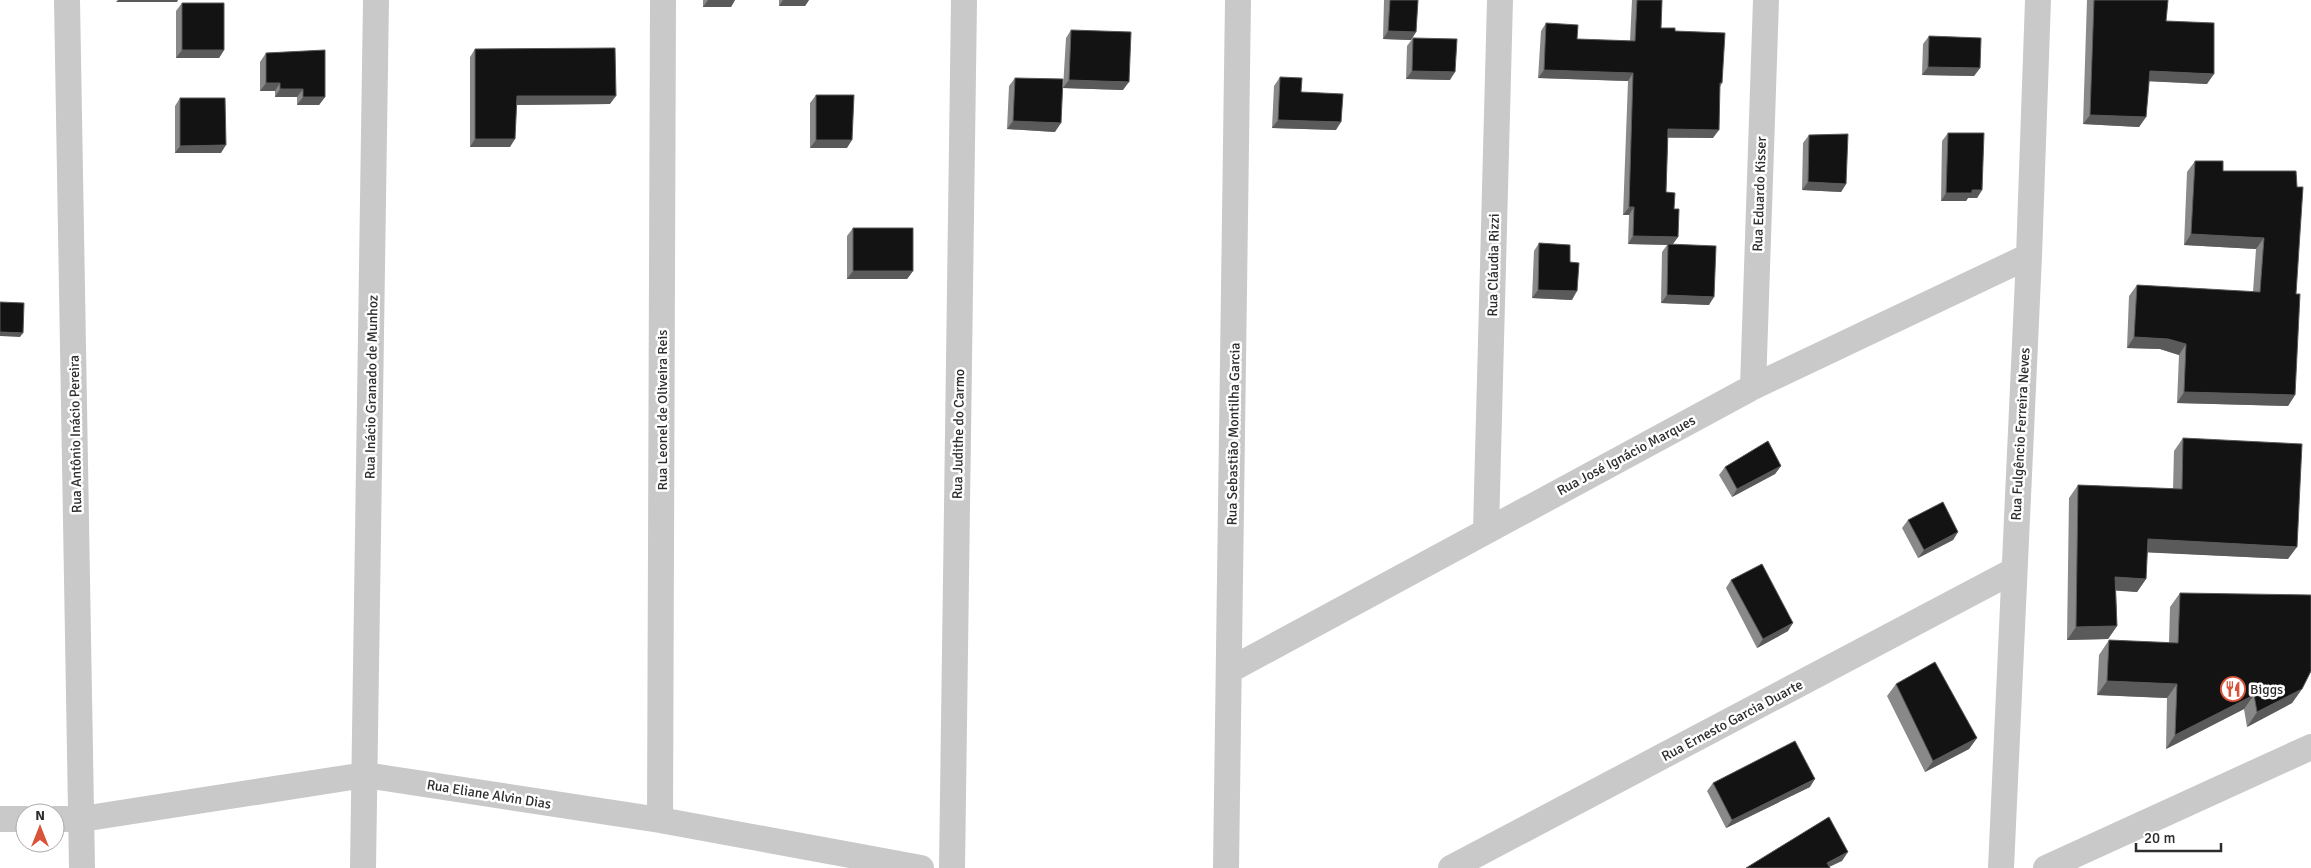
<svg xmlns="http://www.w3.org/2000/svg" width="2311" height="868" font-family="Signika,sans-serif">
<rect width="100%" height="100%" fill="#fff"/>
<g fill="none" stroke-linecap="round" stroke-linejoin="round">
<path stroke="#c9c9c9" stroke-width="26" d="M 67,0 L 82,868
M 1753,387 L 1766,0
M 1486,530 L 1500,0
M 1230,670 L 1753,387 L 2029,256
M 0,819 L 25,819
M 55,819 L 82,819 L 365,775 L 660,820 L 921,868
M 660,820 L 663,0
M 363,868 L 376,0
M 952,868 L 964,0
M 1226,868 L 1238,0
M 1451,868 L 2013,571
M 2001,868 L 2029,256 L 2038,0
M 2046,868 L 2311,747"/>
</g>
<path fill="#898989" d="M 703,0 L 735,0 L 731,7 L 703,7 Z
M 779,0 L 809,0 L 805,6 L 779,6 Z
M 1384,0 L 1418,0 L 1416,32 L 1411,40 L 1383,39 Z
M 1632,0 L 1662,0 L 1661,28 L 1675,31 L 1722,83 L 1720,87 L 1713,138 L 1668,138 L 1666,192 L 1674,209 L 1678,237 L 1673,244 L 1709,305 L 1661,303 L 1662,252 L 1667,245 L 1628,244 L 1629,215 L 1623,215 L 1628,81 L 1538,78 L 1541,31 L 1546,23 L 1577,39 L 1630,41 Z
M 2087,0 L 2168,0 L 2166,21 L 2207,84 L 2149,81 L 2146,117 L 2139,127 L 2083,124 Z
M 182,3 L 224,50 L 219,58 L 176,58 L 176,11 Z
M 1071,30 L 1123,90 L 1063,88 L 1066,38 Z
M 1929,36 L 1980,68 L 1974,76 L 1922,75 L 1923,44 Z
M 1413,38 L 1450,80 L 1406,79 L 1407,46 Z
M 475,49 L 610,104 L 516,105 L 510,147 L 470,147 L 470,57 Z
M 266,53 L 325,97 L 319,105 L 297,105 L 297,97 L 275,97 L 275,91 L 260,91 L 260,62 Z
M 1280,77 L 1301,92 L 1336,130 L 1272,128 L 1274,86 Z
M 1015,78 L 1055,132 L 1007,129 L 1009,86 Z
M 816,95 L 847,148 L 810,148 L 810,103 Z
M 180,98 L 221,153 L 175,153 L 175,106 Z
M 1948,133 L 1982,190 L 1977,198 L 1968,198 L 1966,201 L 1941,201 L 1942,141 Z
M 1809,135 L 1846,184 L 1841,192 L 1802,190 L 1803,143 Z
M 2195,161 L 2223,171 L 2296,294 L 2295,395 L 2288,406 L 2177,403 L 2179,355 L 2160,349 L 2127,348 L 2129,296 L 2137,285 L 2253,292 L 2256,249 L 2184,245 L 2187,172 Z
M 853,228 L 913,271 L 907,279 L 847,279 L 847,236 Z
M 1539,243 L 1570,262 L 1572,300 L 1532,298 L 1534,251 Z
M 2183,438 L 2288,559 L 2147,552 L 2146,579 L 2137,592 L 2116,590 L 2117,626 L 2108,639 L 2067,640 L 2069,498 L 2078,485 L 2173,489 L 2174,451 Z
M 1781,466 L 1775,474 L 1732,497 L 1719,475 L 1725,467 Z
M 1908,520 L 1958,532 L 1953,540 L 1918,558 L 1902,528 Z
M 1731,580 L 1788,631 L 1757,648 L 1726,588 Z
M 2180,593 L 2302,689 L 2292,703 L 2247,727 L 2244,709 L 2166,749 L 2167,698 L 2097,695 L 2099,655 L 2109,640 L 2169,643 L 2170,607 Z
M 1896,684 L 1977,738 L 1969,749 L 1925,772 L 1887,696 Z
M 1713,783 L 1810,787 L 1726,828 L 1707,791 Z"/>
<path fill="#5a5a5a" d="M 118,0 L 178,0 L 177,2 L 116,2 Z
M 708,0 L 735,0 L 731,7 L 703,7 Z
M 783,0 L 809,0 L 805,6 L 779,6 Z
M 1388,31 L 1416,32 L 1411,40 L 1383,39 Z
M 182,50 L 224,50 L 219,58 L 176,58 Z
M 1928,67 L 1980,68 L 1974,76 L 1922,75 Z
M 1544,70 L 1633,73 L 1628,81 L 1538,78 Z
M 1412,71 L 1455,72 L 1450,80 L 1406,79 Z
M 2150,71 L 2214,74 L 2207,84 L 2143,81 Z
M 1069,80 L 1129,82 L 1123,90 L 1063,88 Z
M 266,83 L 280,83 L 275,91 L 260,91 Z
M 280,89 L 303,89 L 297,97 L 275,97 Z
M 517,96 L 616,96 L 610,104 L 511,105 Z
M 303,97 L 325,97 L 319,105 L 297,105 Z
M 2090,115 L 2146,117 L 2139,127 L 2083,124 Z
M 1278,120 L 1341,122 L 1336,130 L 1272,128 Z
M 1013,121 L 1061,123 L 1055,132 L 1007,129 Z
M 1668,129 L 1719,130 L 1713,138 L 1662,137 Z
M 475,139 L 515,139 L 510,147 L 470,147 Z
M 816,140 L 852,140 L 847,148 L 810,148 Z
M 226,145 L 221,153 L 175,153 L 180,146 Z
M 1808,182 L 1846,184 L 1841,192 L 1802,190 Z
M 1972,190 L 1982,190 L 1977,198 L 1968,198 L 1966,201 L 1941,201 L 1946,193 Z
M 1629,207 L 1634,207 L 1629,215 L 1623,215 Z
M 2191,234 L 2264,238 L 2256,249 L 2184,245 Z
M 1633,236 L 1678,237 L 1672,245 L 1628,244 Z
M 853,271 L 913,271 L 907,279 L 847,279 Z
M 1538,290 L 1577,291 L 1572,300 L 1532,298 Z
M 1667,295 L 1714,297 L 1709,305 L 1661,303 Z
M 0,332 L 23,333 L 20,337 L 0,336 Z
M 2134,337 L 2168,339 L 2186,344 L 2179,355 L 2160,349 L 2127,348 Z
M 2184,392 L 2295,395 L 2288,406 L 2177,403 Z
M 1781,466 L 1775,474 L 1732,497 L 1737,489 Z
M 1958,532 L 1953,540 L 1918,558 L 1924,550 Z
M 2148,539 L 2297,547 L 2288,559 L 2139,552 Z
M 2115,577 L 2146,579 L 2137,592 L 2106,590 Z
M 1793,623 L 1788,631 L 1757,648 L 1763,639 Z
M 2117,626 L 2108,639 L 2067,640 L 2076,627 Z
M 2107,681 L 2177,684 L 2167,698 L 2097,695 Z
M 2302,689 L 2292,703 L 2247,727 L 2257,712 Z
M 2254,695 L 2244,709 L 2166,749 L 2175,735 Z
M 1977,738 L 1969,749 L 1925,772 L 1933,761 Z
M 1815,779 L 1810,787 L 1726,828 L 1732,820 Z
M 1848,852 L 1842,861 L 1827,868 L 1827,863 Z"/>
<path fill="#131313" stroke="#5a5a5a" d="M 1390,0 L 1418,0 L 1416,32 L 1388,31 Z
M 1637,0 L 1662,0 L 1661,28 L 1675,28 L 1675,31 L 1725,33 L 1722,83 L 1720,83 L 1719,130 L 1668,129 L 1666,192 L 1675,193 L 1674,209 L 1679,209 L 1678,237 L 1633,236 L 1634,207 L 1629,207 L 1633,73 L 1544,70 L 1546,23 L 1578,25 L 1577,39 L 1635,41 Z
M 2094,0 L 2168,0 L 2166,21 L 2214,23 L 2214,74 L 2150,71 L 2146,117 L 2090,115 Z
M 182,3 L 224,3 L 224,50 L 182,50 Z
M 1071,30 L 1131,32 L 1129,82 L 1069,80 Z
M 1929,36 L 1981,38 L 1980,68 L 1928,67 Z
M 1413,38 L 1457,39 L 1455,72 L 1412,71 Z
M 615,48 L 616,96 L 517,96 L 515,139 L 475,139 L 475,49 Z
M 325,50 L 325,97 L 303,97 L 303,89 L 280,89 L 280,83 L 266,83 L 266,53 Z
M 1280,77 L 1302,78 L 1301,92 L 1343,94 L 1341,122 L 1278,120 Z
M 1015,78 L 1063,79 L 1061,123 L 1013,121 Z
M 816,95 L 854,95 L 852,140 L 816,140 Z
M 180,98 L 225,98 L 226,145 L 180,146 Z
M 1948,133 L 1984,133 L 1982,190 L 1972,190 L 1972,193 L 1946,193 Z
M 1848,134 L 1846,184 L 1808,182 L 1809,135 Z
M 2195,161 L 2223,161 L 2223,171 L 2296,171 L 2297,187 L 2303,187 L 2296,294 L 2300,294 L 2295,395 L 2184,392 L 2186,344 L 2168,339 L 2134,337 L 2137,285 L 2260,292 L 2264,238 L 2191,234 Z
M 853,228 L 913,228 L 913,271 L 853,271 Z
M 1539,243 L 1570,245 L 1570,262 L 1579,263 L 1577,291 L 1538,290 Z
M 1668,244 L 1716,246 L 1714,297 L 1667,295 Z
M 0,302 L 24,303 L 23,333 L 0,332 Z
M 2183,438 L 2302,444 L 2297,547 L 2148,539 L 2146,579 L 2115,577 L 2117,626 L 2076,627 L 2078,485 L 2182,489 Z
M 1768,441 L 1781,466 L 1737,489 L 1725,467 Z
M 1943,502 L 1958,532 L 1924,550 L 1908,520 Z
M 1762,564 L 1793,623 L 1763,639 L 1731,580 Z
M 2180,593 L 2311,595 L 2311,671 L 2302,689 L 2257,712 L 2254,695 L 2175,735 L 2177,684 L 2107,681 L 2109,640 L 2178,643 Z
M 1935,662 L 1977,738 L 1933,761 L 1896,684 Z
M 1795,741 L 1815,779 L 1732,820 L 1713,783 Z
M 1829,817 L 1848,852 L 1827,863 L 1830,868 L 1746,868 Z"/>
<defs>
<symbol id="restaurant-ring" viewBox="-11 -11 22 22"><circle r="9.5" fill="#fff" stroke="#d85339" stroke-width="1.5"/><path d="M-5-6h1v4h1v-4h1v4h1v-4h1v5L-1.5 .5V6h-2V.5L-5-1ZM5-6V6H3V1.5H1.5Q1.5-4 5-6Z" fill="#d85339"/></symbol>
</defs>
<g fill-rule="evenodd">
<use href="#restaurant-ring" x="2219" y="675" width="28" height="28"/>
</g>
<g text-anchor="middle" stroke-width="5" stroke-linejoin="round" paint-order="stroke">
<g font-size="14" fill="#2c2c2c" stroke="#fff">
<text transform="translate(1759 194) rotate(-88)" y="5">Rua Eduardo Kisser</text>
<text transform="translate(1493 265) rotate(-89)" y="5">Rua Cláudia Rizzi</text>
<text transform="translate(371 387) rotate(-89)" y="5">Rua Inácio Granado de Munhoz</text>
<text transform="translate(662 410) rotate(-90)" y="5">Rua Leonel de Oliveira Reis</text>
<text transform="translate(75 434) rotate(-91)" y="5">Rua Antônio Inácio Pereira</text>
<text transform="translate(958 434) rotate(-89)" y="5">Rua Judithe do Carmo</text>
<text transform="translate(1233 434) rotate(-89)" y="5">Rua Sebastião Montilha Garcia</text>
<text transform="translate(2020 434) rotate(-87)" y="5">Rua Fulgêncio Ferreira Neves</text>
<text transform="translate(1626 455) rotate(-28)" y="5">Rua José Ignácio Marques</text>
<text transform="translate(1732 720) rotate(-28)" y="5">Rua Ernesto Garcia Duarte</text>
<text transform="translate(489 794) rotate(9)" y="5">Rua Eliane Alvin Dias</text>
</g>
<g font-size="14" fill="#2c2c2c" stroke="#fff" text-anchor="start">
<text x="2250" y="694">Biggs</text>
</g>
</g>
<g transform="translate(40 828)"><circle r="24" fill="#ffffff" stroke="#ababab"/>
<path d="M0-4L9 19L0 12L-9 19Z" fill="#d85339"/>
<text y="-8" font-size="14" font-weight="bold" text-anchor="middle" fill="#2c2c2c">N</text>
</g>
<path d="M2136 843v8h85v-8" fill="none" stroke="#2c2c2c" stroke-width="2.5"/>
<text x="2144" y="843" font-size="15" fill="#2c2c2c" stroke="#ffffff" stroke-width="4" paint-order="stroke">20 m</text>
</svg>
